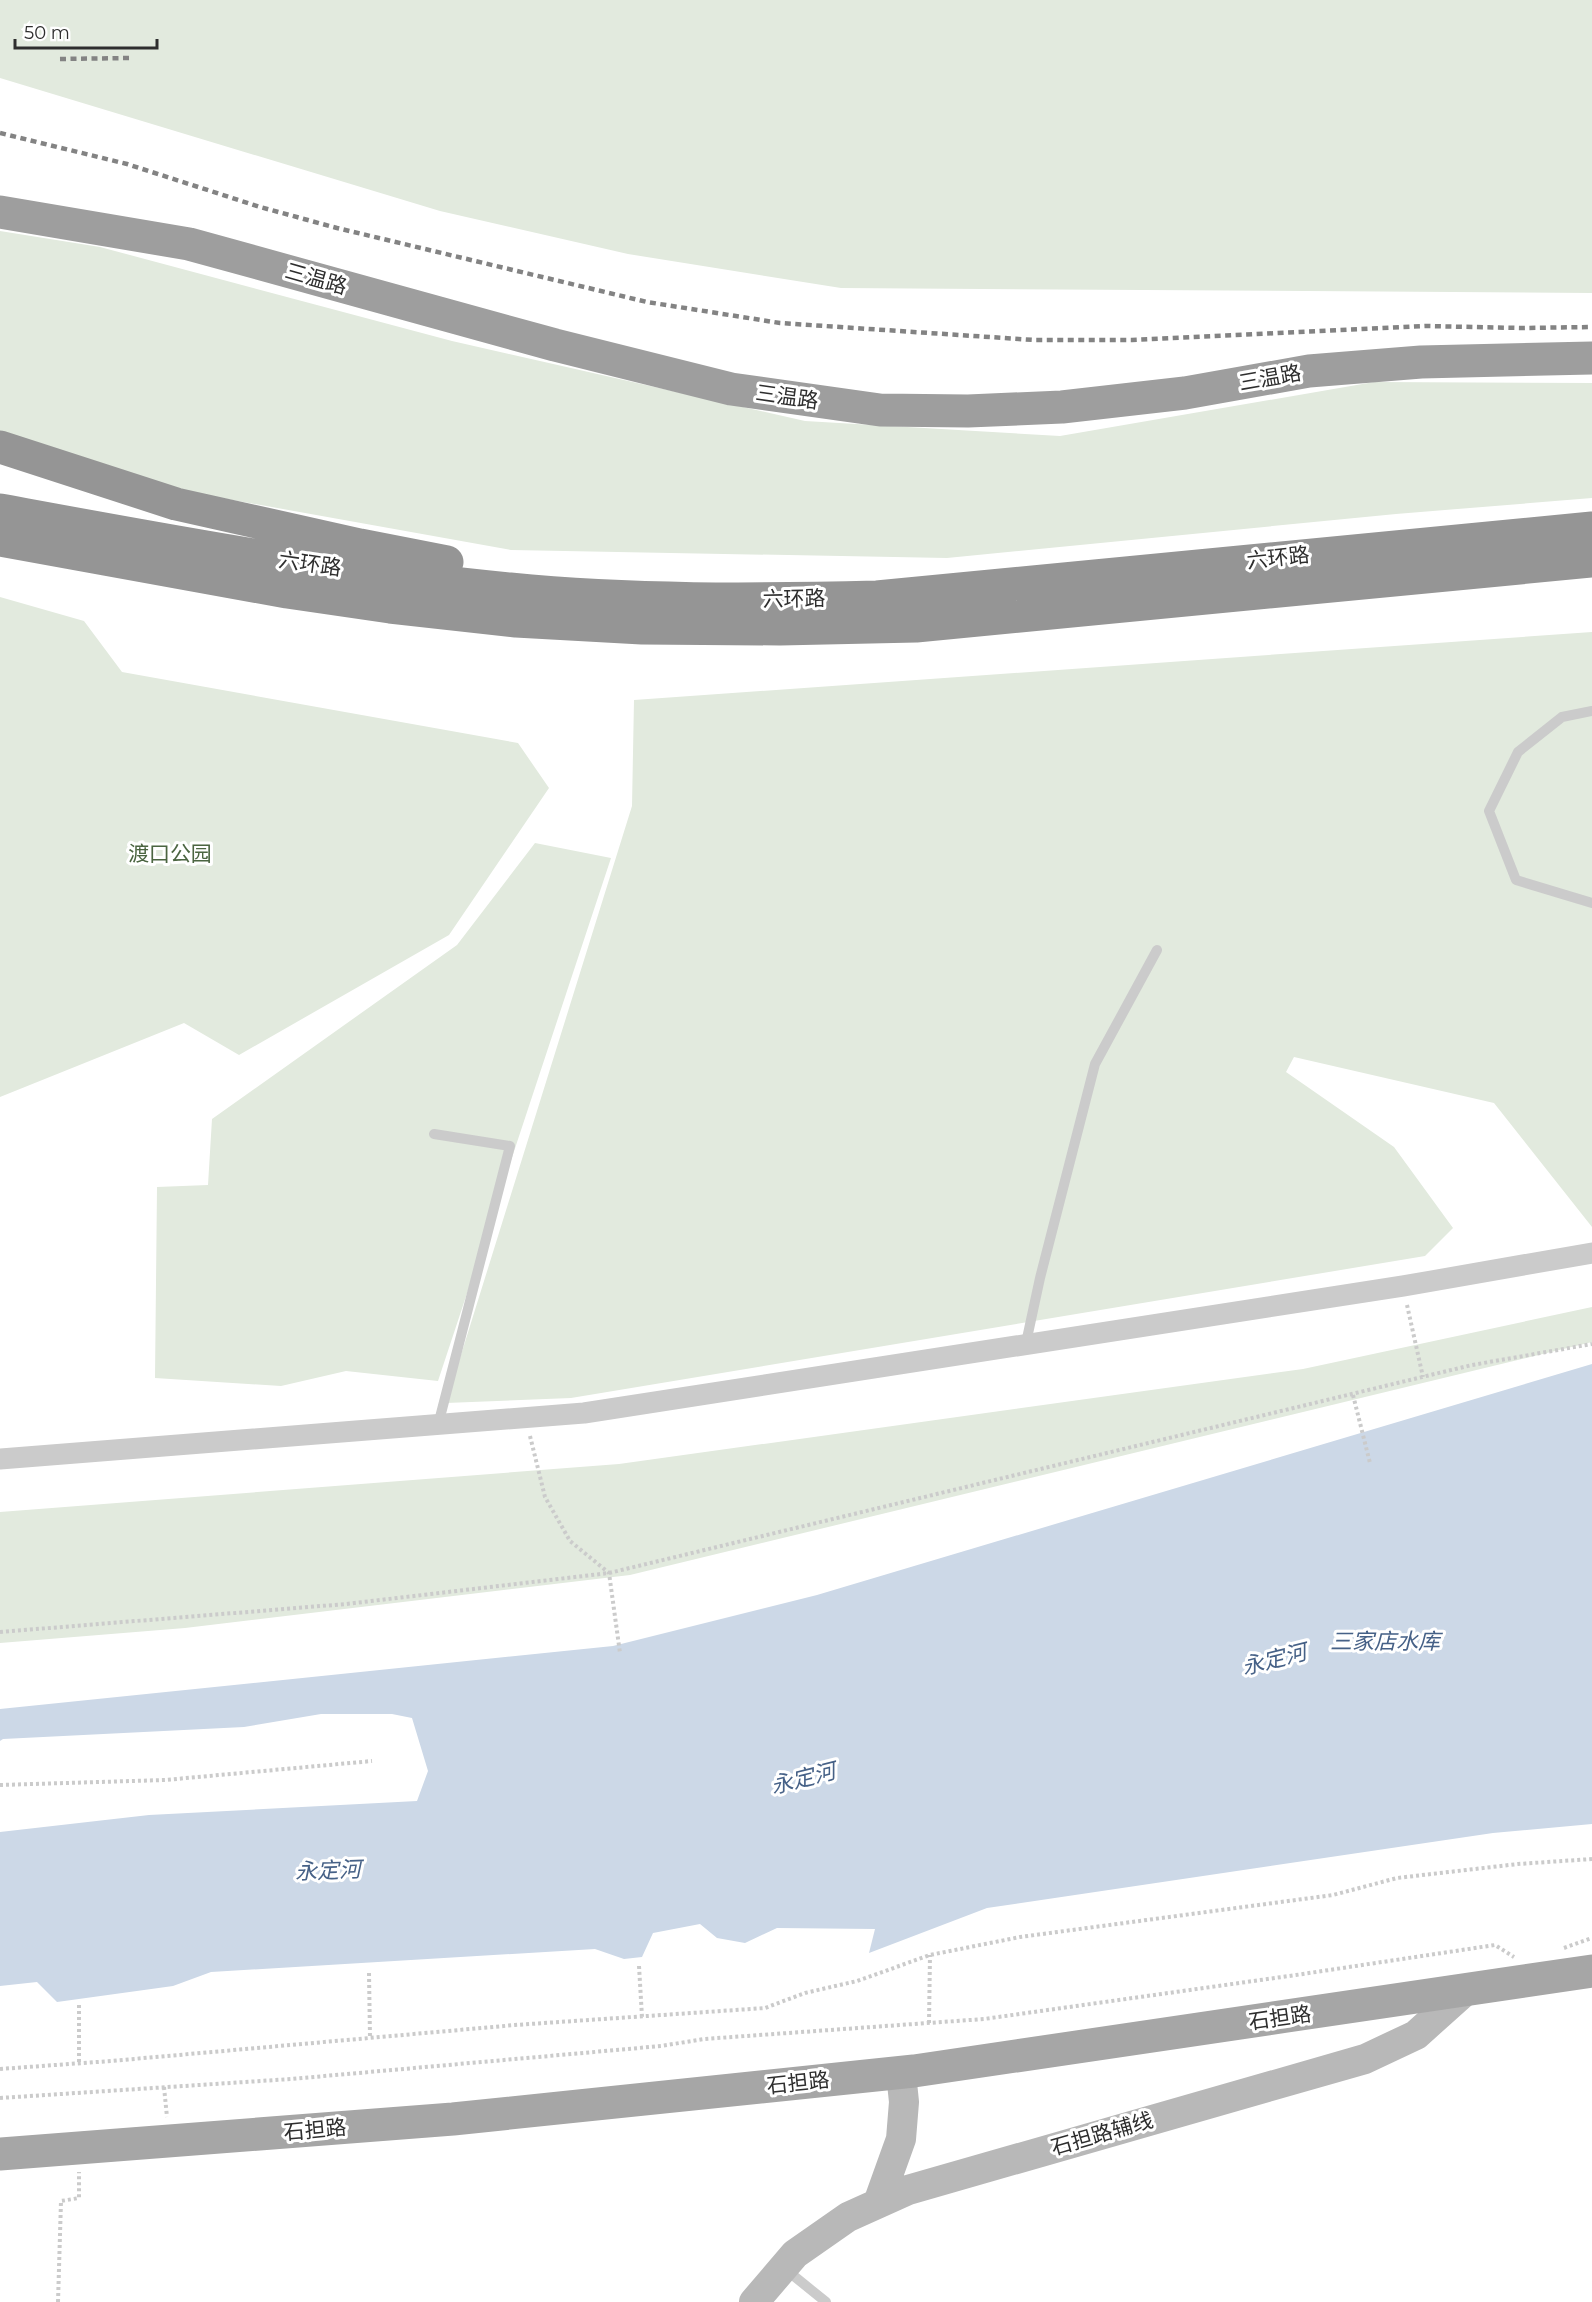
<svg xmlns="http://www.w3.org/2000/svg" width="1592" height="2302" font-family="Montserrat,'Noto Sans SC',sans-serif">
<rect width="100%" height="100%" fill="#fff"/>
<path fill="#e2eade" d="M 0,0 L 1592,0 L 1592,293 L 841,288 L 628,254 L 440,211 L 0,78 Z
M 0,231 L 100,247 L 452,341 L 805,421 L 1060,436 L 1374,382 L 1592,383 L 1592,498 L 1396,514 L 947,558 L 511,550 L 177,490 L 0,456 Z
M 0,597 L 84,621 L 122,672 L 518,743 L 549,788 L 449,935 L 239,1055 L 184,1023 L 0,1097 Z
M 1592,632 L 1592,1227 L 1494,1103 L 1294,1057 L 1286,1072 L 1394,1147 L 1453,1228 L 1425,1256 L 571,1398 L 446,1403 L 632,806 L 634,700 Z
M 535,843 L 611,858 L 438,1381 L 346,1371 L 281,1386 L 155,1378 L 157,1187 L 208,1185 L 212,1119 L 457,945 Z
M 1592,1307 L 1592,1342 L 630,1575 L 185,1628 L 0,1643 L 0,1512 L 619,1464 L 1303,1369 Z"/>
<path fill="#ccd8e7" d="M 1592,1364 L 1592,1824 L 1493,1833 L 987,1908 L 869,1953 L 875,1929 L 777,1928 L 745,1943 L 717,1938 L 700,1924 L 653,1933 L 642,1957 L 624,1959 L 595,1949 L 211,1972 L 173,1986 L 57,2002 L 37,1982 L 0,1986 L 0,1832 L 149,1815 L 417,1801 L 428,1771 L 412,1718 L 392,1714 L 321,1714 L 244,1727 L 3,1739 L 0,1741 L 0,1709 L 613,1646 L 817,1595 Z"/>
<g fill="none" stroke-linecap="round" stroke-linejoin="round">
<path stroke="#cbcbcb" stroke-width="4" stroke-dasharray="3 3" stroke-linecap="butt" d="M 1407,1305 L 1423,1377
M 1353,1395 L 1370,1463
M 530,1436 L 545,1497 L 570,1541 L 609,1573 L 620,1653
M 0,1632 L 346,1604 L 609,1573 L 1472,1365 L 1592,1344
M 0,1785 L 165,1780 L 372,1761
M 1564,1948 L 1592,1938
M 639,1966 L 642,2017
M 369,1973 L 370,2038
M 79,2005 L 79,2064
M 929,2023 L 930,1955
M 0,2069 L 111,2061 L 515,2025 L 765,2008 L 805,1993 L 857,1981 L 930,1955 L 1020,1937 L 1333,1895 L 1397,1878 L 1518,1864 L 1592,1859
M 164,2087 L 167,2117
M 0,2098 L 291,2079 L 661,2046 L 704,2039 L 984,2019 L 1296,1975 L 1495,1945 L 1514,1957
M 58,2302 L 61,2201 L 79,2198 L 79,2172"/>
<path stroke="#cbcbcb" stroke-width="10" d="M 1592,711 L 1562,717 L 1518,752 L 1489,811 L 1516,880 L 1592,903
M 434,1134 L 510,1146 L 438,1425
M 1026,1343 L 1040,1278 L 1095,1064 L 1157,950
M 784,2268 L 826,2302"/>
<path stroke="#cbcbcb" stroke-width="21" d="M 0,1459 L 584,1413 L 1403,1286 L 1592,1253"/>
<path stroke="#b8b8b8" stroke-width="30" d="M 878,2203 L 901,2139 L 904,2102 L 901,2073
M 754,2302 L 795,2254 L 848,2217 L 908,2190 L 1365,2059 L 1416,2035 L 1465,1991"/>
<path stroke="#a6a6a6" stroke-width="33" d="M 0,2154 L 453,2119 L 914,2071 L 1592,1971"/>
<path stroke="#9e9e9e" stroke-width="33" d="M 0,212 L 189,244 L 555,345 L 731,389 L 880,410 L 968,411 L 1062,407 L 1185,393 L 1309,371 L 1421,362 L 1592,358"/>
<path stroke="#959595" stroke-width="33" d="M 0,447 L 176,504 L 360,545 L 447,562
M 0,510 C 169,541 339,573 510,589 C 632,601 755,600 877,597 L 1592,528
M 0,540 L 287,592 L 390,607 L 516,621 L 642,628 L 780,629 L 916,626 L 1592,561"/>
<path stroke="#838383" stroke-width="4.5" stroke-dasharray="6 4.5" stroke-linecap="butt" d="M 60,59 L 131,58
M 0,133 L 127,164 L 260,207 L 337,228 L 647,302 L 780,323 L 1034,340 L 1132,340 L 1425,326 L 1522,328 L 1592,327"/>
</g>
<g text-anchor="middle" stroke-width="6" stroke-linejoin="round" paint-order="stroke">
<g font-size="21" fill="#2e2e2e" stroke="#fff">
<text transform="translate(316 279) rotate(16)" y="7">三温路</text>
<text transform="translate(1270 378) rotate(-10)" y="7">三温路</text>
<text transform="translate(787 397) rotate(8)" y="7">三温路</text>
<text transform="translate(1278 558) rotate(-6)" y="7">六环路</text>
<text transform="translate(310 564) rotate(8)" y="7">六环路</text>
<text transform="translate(794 599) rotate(-1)" y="7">六环路</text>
<text transform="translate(1280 2018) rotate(-8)" y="7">石担路</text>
<text transform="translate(798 2083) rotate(-6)" y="7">石担路</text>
<text transform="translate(315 2130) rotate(-5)" y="7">石担路</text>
<text transform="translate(1102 2134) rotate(-16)" y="7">石担路辅线</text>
</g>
<g font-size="21" fill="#4b6541" stroke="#fff">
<text x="170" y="861">渡口公园</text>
</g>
<g font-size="22" font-style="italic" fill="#466187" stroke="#fff">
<text x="1385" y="1649">三家店水库</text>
<text transform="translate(1274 1659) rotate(-14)" y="8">永定河</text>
<text transform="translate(803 1778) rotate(-14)" y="8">永定河</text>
<text transform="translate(328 1870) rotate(-2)" y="8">永定河</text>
</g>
</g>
<path d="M15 39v9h142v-9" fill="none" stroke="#2e2e2e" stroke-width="3"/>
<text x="24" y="39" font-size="18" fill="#2e2e2e" stroke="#ffffff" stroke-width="4.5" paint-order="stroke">50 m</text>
</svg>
